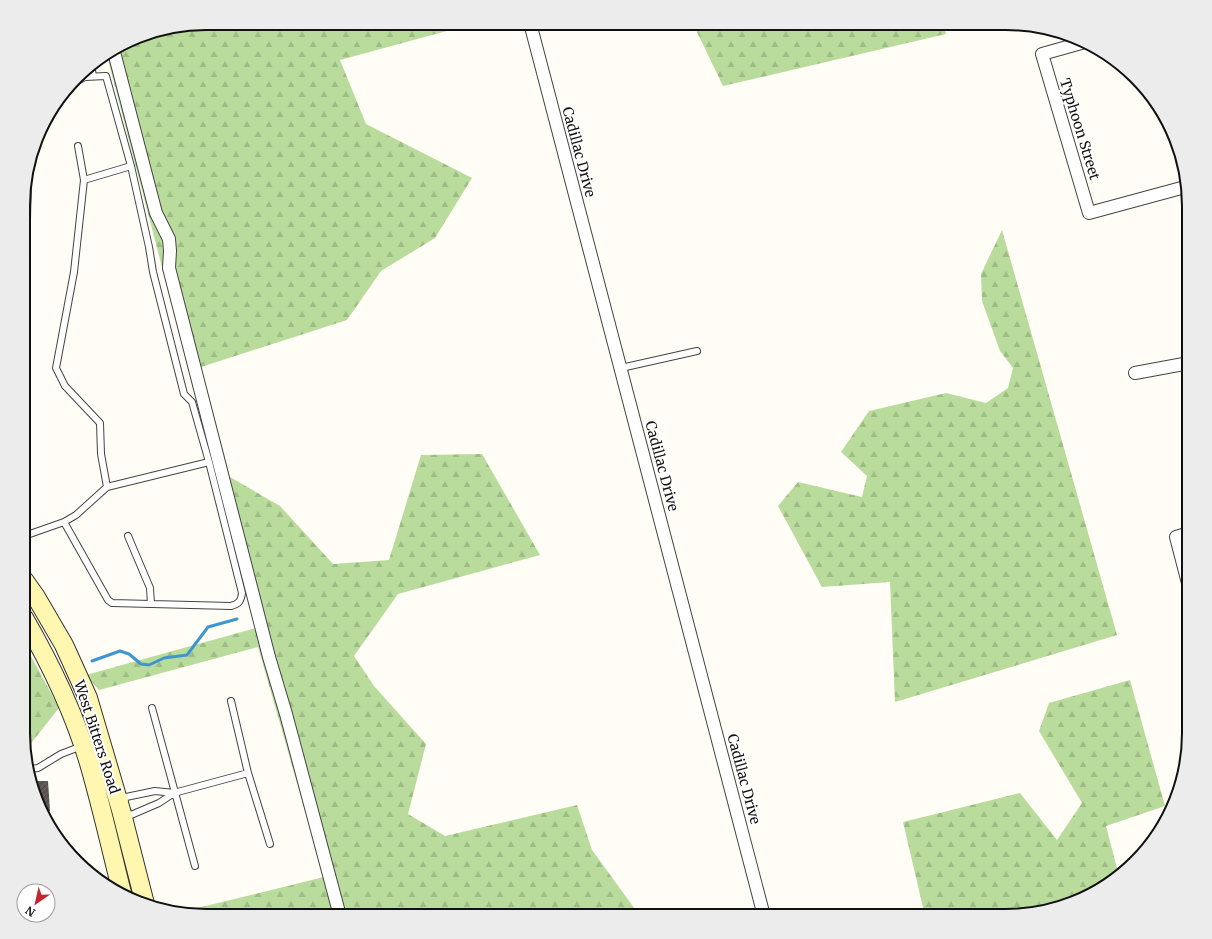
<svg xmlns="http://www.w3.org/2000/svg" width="1212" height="939" font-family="Merriweather,serif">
<defs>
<pattern id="forest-firs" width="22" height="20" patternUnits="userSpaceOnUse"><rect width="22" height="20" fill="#b9dc9c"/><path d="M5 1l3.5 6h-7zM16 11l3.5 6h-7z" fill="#9ebc85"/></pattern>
<pattern id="building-hatch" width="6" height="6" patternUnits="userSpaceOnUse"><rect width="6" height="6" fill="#5a524d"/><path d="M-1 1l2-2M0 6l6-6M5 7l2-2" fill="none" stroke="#6d6662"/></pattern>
</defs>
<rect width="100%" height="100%" fill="#fffdf5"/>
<path fill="url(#forest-firs)" d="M 206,23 L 476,23 L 340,60 L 366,124 L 472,178 L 435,238 L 381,271 L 347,320 L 201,367 L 230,477 L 280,506 L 333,564 L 389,560 L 421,455 L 482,454 L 540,555 L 398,594 L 354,656 L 374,686 L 426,744 L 408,814 L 445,836 L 577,805 L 592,850 L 640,916 L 333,916 L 332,912 L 320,916 L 194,916 L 181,912 L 324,877 L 258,647 L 99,690 L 86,675 L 256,628 L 107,56 L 147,33 Z
M 709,23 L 943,23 L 946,34 L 723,86 L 695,28 Z
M 1002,230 L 1117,635 L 895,702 L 890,582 L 822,587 L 778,506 L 798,482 L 862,497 L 867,476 L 841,452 L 869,411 L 946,393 L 986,403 L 1008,388 L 1013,368 L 1000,351 L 982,301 L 981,274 Z
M 24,645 L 25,645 L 59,708 L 28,747 L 23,740 Z
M 1130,680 L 1165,806 L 1106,826 L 1118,872 L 1076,902 L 1006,916 L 925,916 L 903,822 L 1020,793 L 1057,840 L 1082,803 L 1039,731 L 1049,703 Z"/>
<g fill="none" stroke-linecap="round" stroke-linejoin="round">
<path stroke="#3f96cf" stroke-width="3" d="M 92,661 L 120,651 L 129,654 L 141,664 L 149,665 L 164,658 L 187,655 L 208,627 L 237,619"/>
</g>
<path fill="url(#building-hatch)" d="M 33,781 L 48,781 L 50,811 L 41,812 Z"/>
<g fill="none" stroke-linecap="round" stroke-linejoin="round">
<defs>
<path id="service" d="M 91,65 L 93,76
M 78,146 L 84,180 L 74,272 L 56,368 L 65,386 L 100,423 L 101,454 L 107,487
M 84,180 L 131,166
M 24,240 L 27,220 L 28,173
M 621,368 L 697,351
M 64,522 L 108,600 L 112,603 L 231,606 C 239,604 241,601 242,593 L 209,462 L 192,402 L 184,394 L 153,272 L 149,247 L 131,166 L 106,76 L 85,77 L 73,83
M 24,536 L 64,522 L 76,515 L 107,487 L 209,462
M 128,536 L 150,588 L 151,604
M 231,701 L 248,773 L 270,844
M 152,708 L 195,866
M 30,769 L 38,768 L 61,754 L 82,746
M 123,804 L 126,797 L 155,791 L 174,793
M 125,812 L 131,815 L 159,803 L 174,793 L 248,773
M 44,817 L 45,817"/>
<path id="minor" d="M 530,23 L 764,916
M 1085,42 L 1042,54 L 1089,213 L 1185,187
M 114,52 L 156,213 L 169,239 L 170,251 L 169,268 L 269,657 L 286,714 L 340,916
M 1135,373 L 1189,363
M 1189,587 L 1176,537 L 1189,533"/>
<path id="secondary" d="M 24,580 L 36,597 L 64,645 L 88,698 L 121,810 L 145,904
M 24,618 C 50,663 73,710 88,760 C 101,804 111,849 122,893"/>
</defs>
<use href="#service" stroke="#444" stroke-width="8"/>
<use href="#minor" stroke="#444" stroke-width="14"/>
<use href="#secondary" stroke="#333" stroke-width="20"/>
<use href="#service" stroke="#fff" stroke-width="6"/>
<use href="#minor" stroke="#fff" stroke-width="12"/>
<use href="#secondary" stroke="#fff6b0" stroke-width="18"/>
</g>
<g text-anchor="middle" stroke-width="4" stroke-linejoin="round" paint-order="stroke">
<g font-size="14" fill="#111" stroke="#fff">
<text transform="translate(1080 129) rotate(73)" y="5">Typhoon Street</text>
<text transform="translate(579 152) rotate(75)" y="5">Cadillac Drive</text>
<text transform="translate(662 466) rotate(75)" y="5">Cadillac Drive</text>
<text transform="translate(97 737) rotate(72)" y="5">West Bitters Road</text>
<text transform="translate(744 779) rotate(75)" y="5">Cadillac Drive</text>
</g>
</g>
<path d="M0 0H1212V939H0ZM206 30H1006A176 176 0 0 1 1182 206V733A176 176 0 0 1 1006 909H206A176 176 0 0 1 30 733V206A176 176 0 0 1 206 30Z" fill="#ececec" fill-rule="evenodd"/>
<path fill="none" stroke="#111" stroke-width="2" d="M206 30H1006A176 176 0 0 1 1182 206V733A176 176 0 0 1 1006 909H206A176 176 0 0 1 30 733V206A176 176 0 0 1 206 30Z"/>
<g transform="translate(36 903) rotate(214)"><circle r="19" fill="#ffffff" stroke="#a0a0a0"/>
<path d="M0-3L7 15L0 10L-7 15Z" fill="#c4262e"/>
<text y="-6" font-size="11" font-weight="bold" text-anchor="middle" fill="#111111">N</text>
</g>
</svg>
